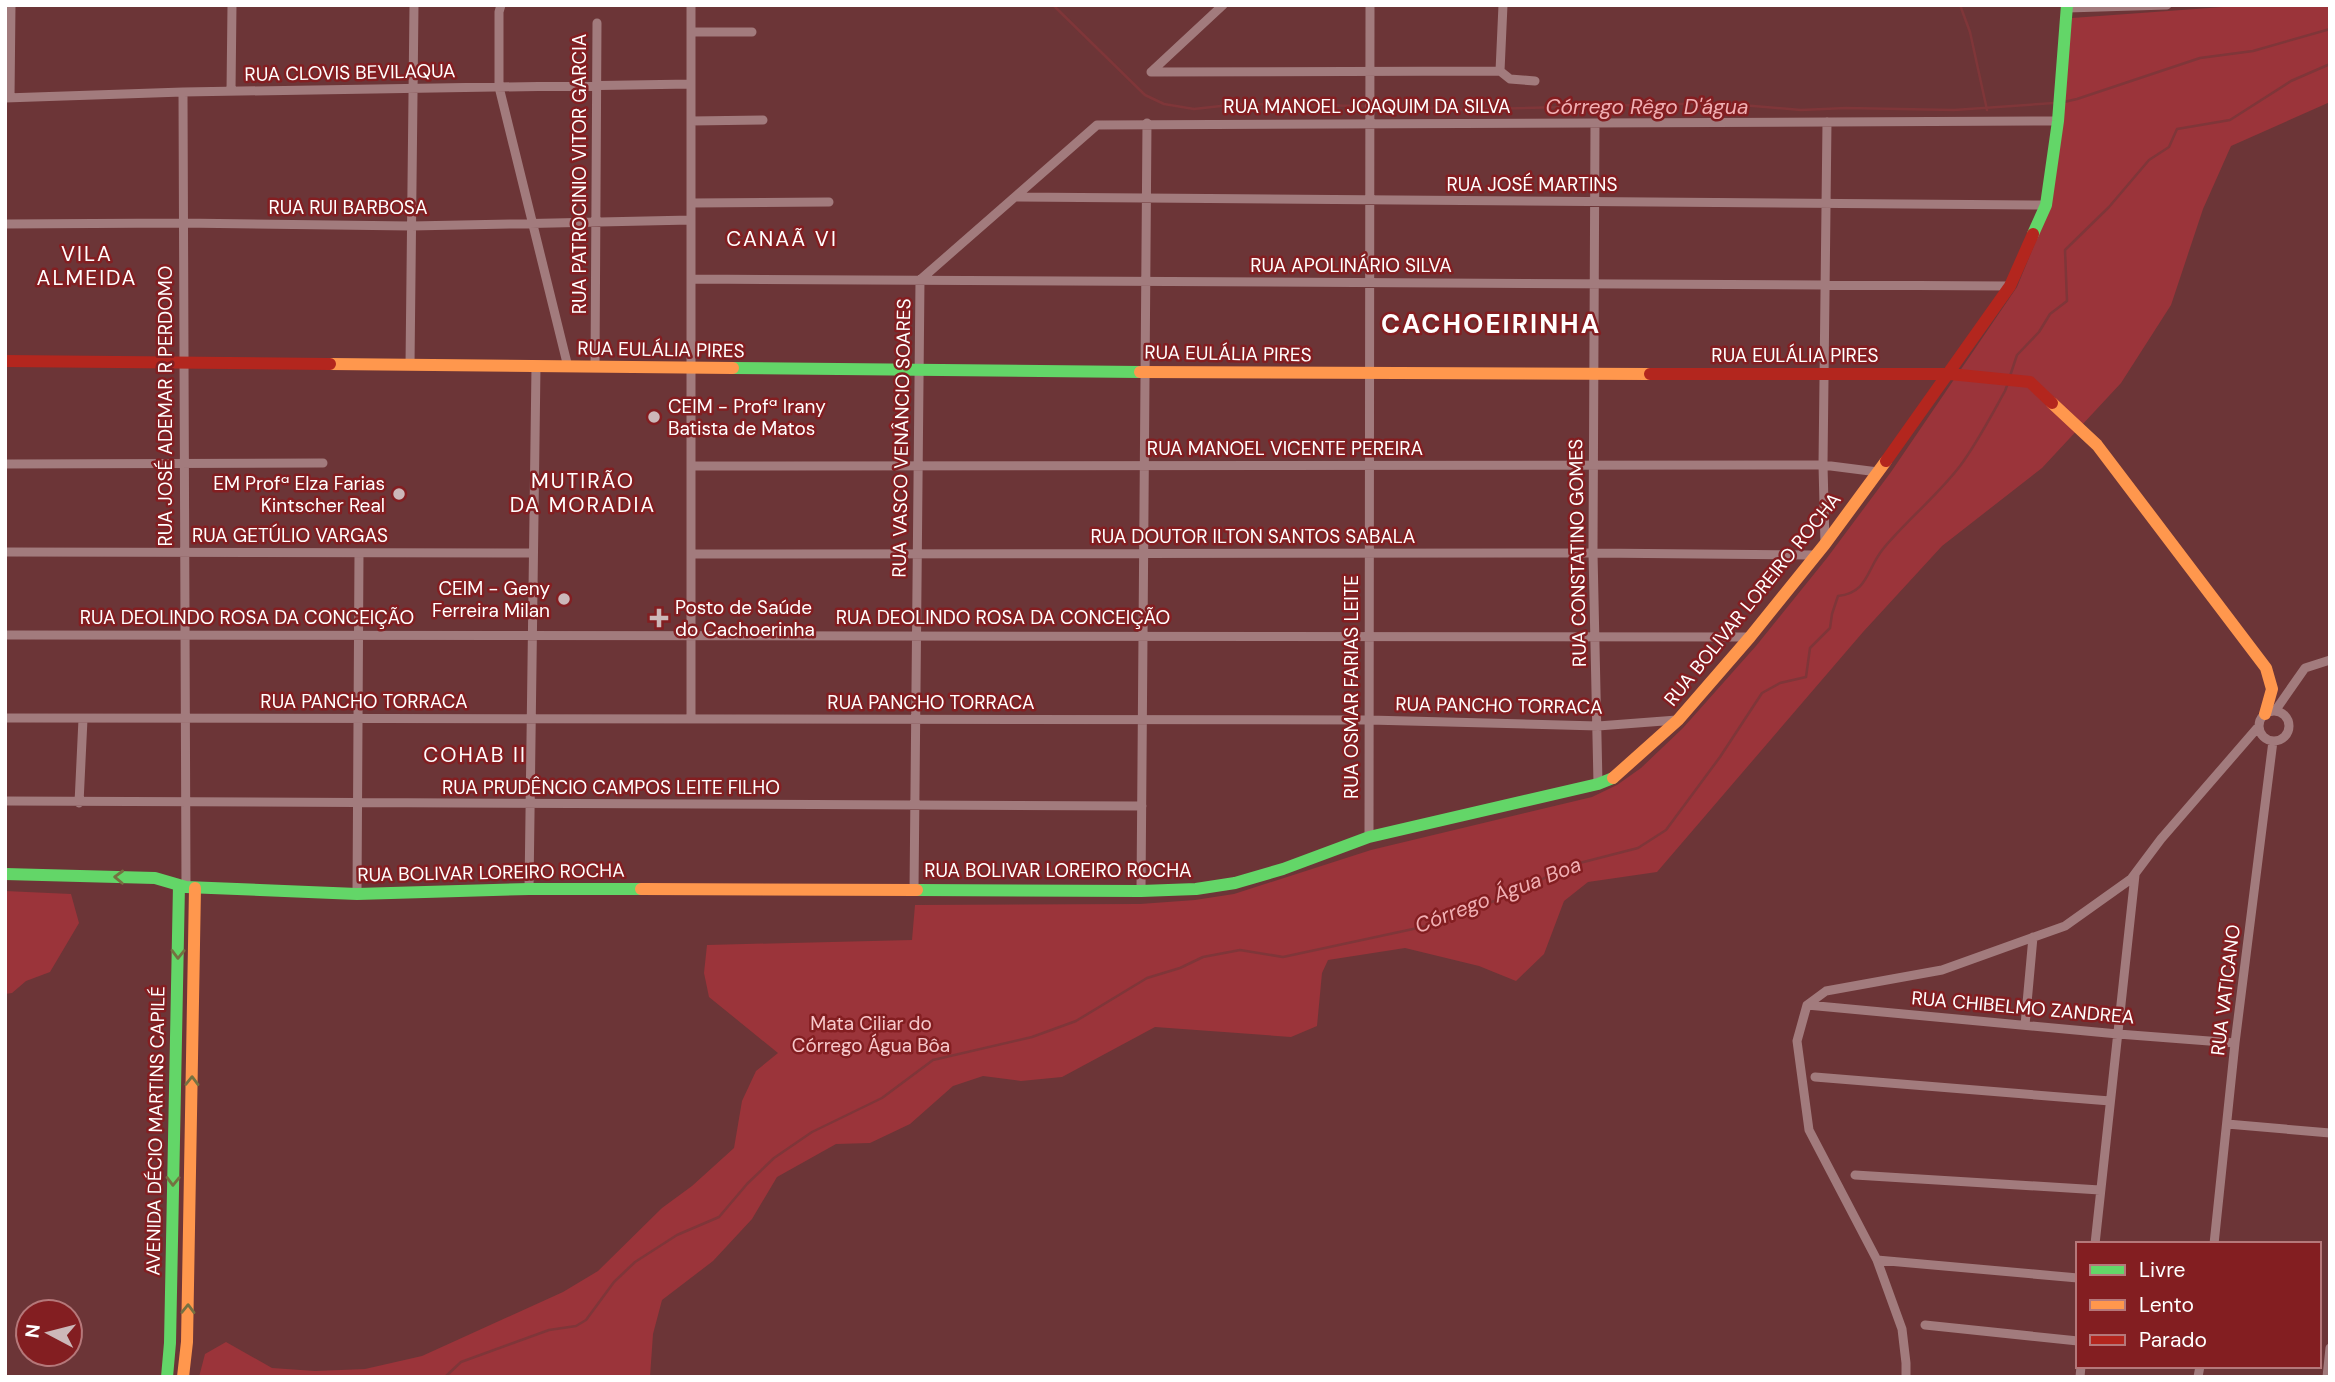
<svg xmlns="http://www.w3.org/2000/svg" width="2335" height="1382" font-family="'DM Sans',sans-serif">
<rect width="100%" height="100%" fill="#6c3537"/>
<path fill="#9b343a" d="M 2250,5 L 2330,5 L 2330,102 L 2231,146 L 2203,209 L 2171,305 L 2121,383 L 2042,468 L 1942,546 L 1863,632 L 1657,872 L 1588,882 L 1564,901 L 1544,954 L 1516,981 L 1479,966 L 1405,948 L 1328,960 L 1322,973 L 1317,1026 L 1291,1037 L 1155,1027 L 1062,1077 L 1021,1081 L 983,1076 L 953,1086 L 910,1124 L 870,1143 L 836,1144 L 777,1177 L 752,1219 L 713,1261 L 662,1300 L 653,1334 L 650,1377 L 199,1377 L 205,1354 L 226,1342 L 272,1368 L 315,1371 L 365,1369 L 422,1356 L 563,1292 L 598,1271 L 662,1208 L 692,1186 L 734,1148 L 742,1101 L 756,1071 L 778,1053 L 709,997 L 704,973 L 707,945 L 912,940 L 915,905 L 1140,904 L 1195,900 L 1234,894 L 1371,850 L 1592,797 L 1617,785 L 1641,768 L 1683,728 L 1756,646 L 1827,558 L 1891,472 L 2017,287 L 2051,204 L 2072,18 Z
M 5,891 L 71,894 L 79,923 L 50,972 L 26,981 L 12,993 L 5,994 Z"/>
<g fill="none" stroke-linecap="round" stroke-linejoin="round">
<path stroke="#7f3639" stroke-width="2.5" d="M 1053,5 L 1145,95 L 1164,104 L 1194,109 L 1239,104 L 1423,107 L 1450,110 L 1718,103 L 1801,110 L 1846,108 L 1954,110 L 2054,103
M 1960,5 L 1970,32 L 1987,110
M 2064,102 L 2077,99 L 2200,58 L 2253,51 L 2330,29
M 2010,376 L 2017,355 L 2039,332 L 2050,314 L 2067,301 L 2065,250 L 2109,207 L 2149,160 L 2169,147 L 2177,129 L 2230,120 L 2291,81 L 2330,64
M 445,1377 L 461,1362 L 549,1330 L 576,1326 L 586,1320 L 614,1282 L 635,1262 L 677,1235 L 719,1217 L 747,1184 L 774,1158 L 812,1132 L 882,1098 L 933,1060 L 1032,1037 L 1076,1021 L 1147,978 L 1180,968 L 1203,957 L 1240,950 L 1283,957 L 1427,926 L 1521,891 L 1564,867 L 1638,848 L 1666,830 L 1720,757 L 1762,693 L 1780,683 L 1806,677 L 1810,648 L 1830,628 L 1832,614 L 1838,596 C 1868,593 1866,570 1883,549 C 1907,520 1937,496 1960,466 C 1977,443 1991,416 2005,391 L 2008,383"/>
<path stroke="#a27b7d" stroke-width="9" d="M 501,5 L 499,12 L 499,87 L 568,367
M 691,5 L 691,719
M 2067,8 L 2167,5
M 691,32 L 752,32
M 1500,71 L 1503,5
M 1500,71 L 1510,79 L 1535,81
M 1151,72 L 1500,71
M 1151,72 L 1223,5
M 231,91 L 232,5
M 183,92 L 186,887
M 5,98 L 183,92 L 691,84
M 10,98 L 11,5
M 691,121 L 763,120
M 1595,123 L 1593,553 L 1598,784
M 1017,197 L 2046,205
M 691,203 L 829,202
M 5,224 L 181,223 L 411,226 L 691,220
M 691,279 L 2010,286
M 410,365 L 414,5
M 595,367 L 597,23
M 5,464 L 323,463
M 691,466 L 1823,465 L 1878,472
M 1825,544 L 1823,465 L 1827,122
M 5,552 L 533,553
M 691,554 L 1593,553 L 1816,555
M 5,635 L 1750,637
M 2275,711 L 2305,668 L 2330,660
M2259 726a15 15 0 1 1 30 0a15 15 0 1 1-30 0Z
M 5,718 L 1369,720 L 1598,726 L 1677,720
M 5,801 L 1142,806
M 79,803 L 83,719
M 1369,837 L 1370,5
M 529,889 L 536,366
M 914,891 L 920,280 L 1097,125 L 2058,121
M 1141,891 L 1147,123
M 357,894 L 359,553
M 1807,1005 L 2118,1034 L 2235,1043
M 2025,1025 L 2033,937
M 1815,1077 L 2110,1101
M 2227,1124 L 2330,1133
M 1855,1175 L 2100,1190
M 2095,1244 L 2135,875
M 2214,1244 L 2235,1043 L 2273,741
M 1877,1260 L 2078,1278
M 1925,1325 L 2078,1341
M 1906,1377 L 1906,1363 L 1902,1329 L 1877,1260 L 1809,1130 L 1797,1041 L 1807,1005 L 1826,991 L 1942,970 L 2065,926 L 2131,879 L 2161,839 L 2259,726
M 2080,1377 L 2081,1366
M 2198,1377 L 2200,1366
M 2327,1377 L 2330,1348"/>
<path stroke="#63d668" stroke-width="12" d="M 2033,234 L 2046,205 L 2058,121 L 2067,5
M 733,368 L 1140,372
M 5,874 L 155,878 L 186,887 L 357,894 L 529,889 L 641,889
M 917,890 L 1141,891 L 1196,889 L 1235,883 L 1283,869 L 1369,837 L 1598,784 L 1613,778
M 167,1377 L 170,1343 L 179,885"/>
<path stroke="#ff974d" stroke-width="12" d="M 330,364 L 733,368
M 1140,372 L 1650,374
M 2052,403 L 2097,445 L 2266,668 L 2272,689 L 2265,714
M 1613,778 L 1678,720 L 1750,637 L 1825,544 L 1886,461
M 641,889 L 917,890
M 183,1377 L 187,1342 L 195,888"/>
<path stroke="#b3261e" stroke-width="12" d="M 5,361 L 330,364
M 1650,374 L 1950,374 L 2030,382 L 2052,403
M 1886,461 L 2010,286 L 2033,234"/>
</g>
<defs><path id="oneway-chevron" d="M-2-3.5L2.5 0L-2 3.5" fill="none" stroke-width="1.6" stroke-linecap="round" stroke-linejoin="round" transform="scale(1.75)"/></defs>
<g stroke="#757141">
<use href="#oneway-chevron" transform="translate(119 877) rotate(-178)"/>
<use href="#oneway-chevron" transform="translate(178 954) rotate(91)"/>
<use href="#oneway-chevron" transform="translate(192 1081) rotate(-89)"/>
<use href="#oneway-chevron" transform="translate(173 1181) rotate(91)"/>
<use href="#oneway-chevron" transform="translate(188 1309) rotate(-89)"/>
</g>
<g fill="#ccb8b9" stroke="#831e21" stroke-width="2.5">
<circle cx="654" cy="417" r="7"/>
<circle cx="399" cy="494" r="7"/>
<circle cx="564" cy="599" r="7"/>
<path d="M655.5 607.5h7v7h7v7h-7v7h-7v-7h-7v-7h7z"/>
</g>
<g text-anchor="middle" stroke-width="5" stroke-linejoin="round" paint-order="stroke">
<g font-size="19" fill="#fff" stroke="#831e21">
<text transform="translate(350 72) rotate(-1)" y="7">RUA CLOVIS BEVILAQUA</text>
<text x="1367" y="113">RUA MANOEL JOAQUIM DA SILVA</text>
<text transform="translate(579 174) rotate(-90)" y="7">RUA PATROCINIO VITOR GARCIA</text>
<text x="1532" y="191">RUA JOSÉ MARTINS</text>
<text x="348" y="214">RUA RUI BARBOSA</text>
<text x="1351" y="272">RUA APOLINÁRIO SILVA</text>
<text transform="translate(661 349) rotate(1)" y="7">RUA EULÁLIA PIRES</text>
<text transform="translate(1228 353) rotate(1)" y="7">RUA EULÁLIA PIRES</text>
<text x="1795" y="362">RUA EULÁLIA PIRES</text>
<text transform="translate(165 406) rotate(-90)" y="7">RUA JOSÉ ADEMAR R PERDOMO</text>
<text transform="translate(901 438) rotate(-89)" y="7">RUA VASCO VENÂNCIO SOARES</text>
<text x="1285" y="455">RUA MANOEL VICENTE PEREIRA</text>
<text x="290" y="542">RUA GETÚLIO VARGAS</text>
<text x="1253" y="543">RUA DOUTOR ILTON SANTOS SABALA</text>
<text transform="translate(1577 553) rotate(-91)" y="7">RUA CONSTATINO GOMES</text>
<text transform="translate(1752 599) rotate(-51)" y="7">RUA BOLIVAR LOREIRO ROCHA</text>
<text x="247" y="624">RUA DEOLINDO ROSA DA CONCEIÇÃO</text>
<text x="1003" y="624">RUA DEOLINDO ROSA DA CONCEIÇÃO</text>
<text transform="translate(1351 687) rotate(-90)" y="7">RUA OSMAR FARIAS LEITE</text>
<text x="364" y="708">RUA PANCHO TORRACA</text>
<text x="931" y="709">RUA PANCHO TORRACA</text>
<text transform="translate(1499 705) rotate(1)" y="7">RUA PANCHO TORRACA</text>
<text x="611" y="794">RUA PRUDÊNCIO CAMPOS LEITE FILHO</text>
<text x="1058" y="877">RUA BOLIVAR LOREIRO ROCHA</text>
<text transform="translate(491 872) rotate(-1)" y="7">RUA BOLIVAR LOREIRO ROCHA</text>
<text transform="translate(2225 990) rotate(-83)" y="7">RUA VATICANO</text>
<text transform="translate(2023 1007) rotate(5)" y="7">RUA CHIBELMO ZANDREA</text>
<text transform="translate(155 1131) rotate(-89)" y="7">AVENIDA DÉCIO MARTINS CAPILÉ</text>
</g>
<g font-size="19" fill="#fff" stroke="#831e21" text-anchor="start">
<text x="668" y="413">CEIM - Profª Irany<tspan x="668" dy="22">Batista de Matos</tspan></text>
<text x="385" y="490" text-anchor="end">EM Profª Elza Farias<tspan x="385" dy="22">Kintscher Real</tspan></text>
<text x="550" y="595" text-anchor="end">CEIM - Geny<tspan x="550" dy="22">Ferreira Milan</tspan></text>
<text x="675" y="614">Posto de Saúde<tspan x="675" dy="22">do Cachoerinha</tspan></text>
</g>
<g font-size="19" fill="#f7c8cb" stroke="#831e21">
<text x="871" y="1030">Mata Ciliar do<tspan x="871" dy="22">Córrego Água Bôa</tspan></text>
</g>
<g font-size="21" font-style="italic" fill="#f1afb3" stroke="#831e21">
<text x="1647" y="114">Córrego Rêgo D'água</text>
<text transform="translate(1498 895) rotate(-21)" y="7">Córrego Água Boa</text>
</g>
<g font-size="21" letter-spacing="2" fill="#fff" stroke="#831e21">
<text x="782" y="246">CANAÃ VI</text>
<text x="87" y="261">VILA<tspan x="87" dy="24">ALMEIDA</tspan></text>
<text x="583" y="488">MUTIRÃO<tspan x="583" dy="24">DA MORADIA</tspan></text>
<text x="475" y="762">COHAB II</text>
</g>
<g font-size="26" font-weight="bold" letter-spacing="2" fill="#fff" stroke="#831e21">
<text x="1491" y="333">CACHOEIRINHA</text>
</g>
</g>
<rect width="2335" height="1382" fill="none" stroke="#ffffff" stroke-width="14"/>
<rect x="2076" y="1242" width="245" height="126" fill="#831e21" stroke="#b5787a" stroke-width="2"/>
<rect x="2090" y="1265" width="35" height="10" fill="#63d668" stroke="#b5787a" stroke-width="2"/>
<text x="2139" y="1277" font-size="21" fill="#ffffff">Livre</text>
<rect x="2090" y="1300" width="35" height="10" fill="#ff974d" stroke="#b5787a" stroke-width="2"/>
<text x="2139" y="1312" font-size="21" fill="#ffffff">Lento</text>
<rect x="2090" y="1335" width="35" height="10" fill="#b3261e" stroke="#b5787a" stroke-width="2"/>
<text x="2139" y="1347" font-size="21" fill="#ffffff">Parado</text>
<g transform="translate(49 1333) rotate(277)"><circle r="33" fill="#831e21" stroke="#b5787a" stroke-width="2"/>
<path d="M0-5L12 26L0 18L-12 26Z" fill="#ccb8b9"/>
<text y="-10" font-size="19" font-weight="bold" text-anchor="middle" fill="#ffffff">N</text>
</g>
</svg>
